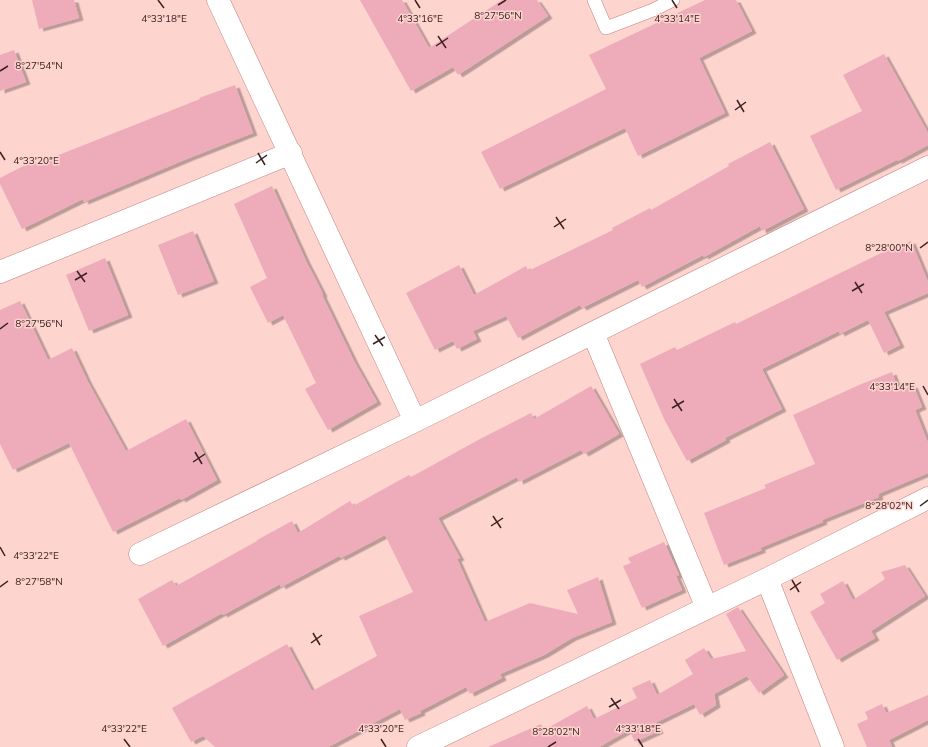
<svg xmlns="http://www.w3.org/2000/svg" width="928" height="747" font-family="Mulish,sans-serif">
<defs>
<filter id="shadow"><feDropShadow dx="4.5" dy="2.5" stdDeviation="0" flood-color="#0004"/></filter>
</defs>
<rect width="100%" height="100%" fill="#fed4cf"/>
<path fill="#eeacba" filter="url(#shadow)" d="M 32,0 L 74,0 L 79,18 L 39,29 Z
M 360,0 L 402,0 L 429,48 L 502,0 L 537,0 L 548,16 L 458,75 L 453,67 L 411,91 Z
M 705,0 L 736,0 L 752,31 L 699,58 L 725,113 L 638,156 L 625,128 L 500,189 L 481,152 L 606,89 L 589,55 Z
M 14,50 L 26,82 L 0,91 L 0,55 Z
M 884,54 L 928,133 L 928,145 L 898,161 L 897,160 L 836,190 L 810,136 L 862,111 L 843,75 Z
M 235,85 L 253,133 L 189,158 L 84,202 L 83,199 L 22,229 L 0,184 L 0,178 L 35,160 L 36,164 L 200,99 L 199,98 Z
M 770,142 L 804,209 L 762,231 L 760,226 L 704,257 L 703,255 L 642,287 L 638,280 L 582,308 L 580,305 L 518,338 L 506,316 L 473,331 L 477,339 L 457,349 L 453,341 L 435,350 L 406,293 L 459,265 L 474,295 L 526,266 L 528,271 L 613,230 L 612,228 L 650,208 L 651,210 L 729,166 L 728,164 Z
M 272,186 L 306,261 L 323,294 L 322,295 L 354,361 L 377,402 L 328,430 L 305,389 L 316,383 L 283,315 L 268,323 L 250,287 L 267,278 L 234,204 Z
M 193,231 L 214,281 L 178,295 L 158,245 Z
M 911,241 L 928,282 L 928,293 L 884,312 L 900,345 L 884,353 L 868,320 L 840,334 L 839,331 L 762,369 L 782,409 L 725,438 L 726,440 L 687,461 L 665,421 L 640,364 L 675,347 L 677,350 L 735,322 L 736,324 L 879,254 Z
M 105,258 L 128,315 L 89,331 L 66,275 Z
M 20,301 L 48,360 L 72,348 L 88,382 L 126,451 L 186,419 L 217,480 L 181,500 L 180,498 L 113,532 L 69,443 L 13,470 L 0,444 L 0,310 Z
M 892,372 L 899,391 L 913,385 L 922,407 L 915,410 L 928,443 L 928,473 L 878,494 L 879,497 L 822,520 L 823,522 L 760,548 L 762,550 L 724,565 L 704,513 L 766,488 L 764,485 L 815,464 L 793,415 L 859,385 Z
M 591,386 L 619,434 L 584,454 L 581,450 L 519,482 L 517,477 L 438,518 L 460,558 L 457,559 L 485,622 L 530,603 L 578,614 L 567,590 L 598,577 L 612,622 L 572,638 L 544,655 L 500,674 L 502,678 L 470,694 L 466,687 L 420,711 L 421,713 L 405,720 L 400,709 L 328,747 L 215,747 L 203,736 L 191,742 L 172,708 L 287,644 L 312,691 L 377,656 L 359,616 L 413,592 L 385,535 L 341,558 L 339,556 L 281,587 L 280,584 L 223,615 L 222,613 L 163,646 L 138,599 L 172,580 L 176,586 L 257,541 L 257,540 L 292,521 L 298,533 L 350,501 L 353,506 L 409,475 L 411,477 L 480,439 L 531,413 L 534,419 Z
M 664,542 L 679,575 L 676,576 L 682,590 L 642,608 L 623,566 L 631,563 L 628,558 Z
M 905,565 L 925,596 L 871,631 L 875,638 L 837,660 L 810,612 L 825,603 L 820,594 L 843,581 L 853,600 L 885,579 L 881,572 Z
M 738,607 L 784,675 L 759,693 L 747,676 L 714,694 L 716,705 L 700,715 L 694,704 L 655,723 L 659,731 L 635,742 L 629,730 L 599,747 L 488,747 L 541,724 L 544,730 L 587,706 L 594,719 L 637,698 L 632,688 L 650,680 L 657,695 L 693,674 L 685,660 L 704,648 L 711,659 L 746,651 L 726,614 Z
M 928,695 L 928,720 L 889,740 L 892,747 L 867,747 L 857,724 L 868,719 L 865,712 L 882,704 L 886,713 Z"/>
<g fill="none" stroke-linecap="round" stroke-linejoin="round">
<defs>
<path id="service" d="M 594,0 L 606,28 L 653,10 L 673,0"/>
<path id="minor" d="M 218,0 L 415,421
M 0,272 L 291,153
M 593,333 L 707,608
M 140,554 L 415,421 L 928,167
M 767,579 L 833,747
M 418,747 L 767,579 L 928,498"/>
</defs>
<use href="#service" stroke="#c1817c" stroke-width="14"/>
<use href="#minor" stroke="#c1817c" stroke-width="23"/>
<use href="#service" stroke="#fff" stroke-width="13"/>
<use href="#minor" stroke="#fff" stroke-width="22"/>
</g>
<path fill="none" stroke="#3b211f" stroke-width="1.5" d="M 158,0 L 164,8M 415,0 L 420,8M 672,0 L 677,8M 498,5 L 506,0M 438,36 L 446,48M 436,46 L 448,38M 0,71 L 8,66M 737,100 L 744,112M 735,110 L 746,102M 0,152 L 5,160M 258,153 L 265,165M 256,163 L 267,155M 556,217 L 564,229M 554,227 L 566,219M 920,248 L 928,242M 77,271 L 85,282M 75,280 L 87,273M 855,282 L 862,293M 852,291 L 864,284M 0,329 L 8,323M 375,335 L 383,346M 373,344 L 385,337M 923,386 L 928,395M 674,399 L 682,411M 672,408 L 684,401M 195,452 L 202,464M 193,462 L 205,454M 920,506 L 928,500M 493,516 L 501,528M 491,526 L 503,518M 0,547 L 5,556M 792,580 L 799,592M 0,587 L 8,581M 790,590 L 801,582M 313,633 L 320,645M 311,643 L 322,635M 611,698 L 619,709M 609,707 L 621,700M 124,739 L 130,747M 381,739 L 386,747M 638,739 L 643,747M 548,747 L 556,742"/>
<g font-size="10" text-anchor="middle" fill="#3b211f" stroke="#fed4cf" stroke-width="3" stroke-linejoin="round" paint-order="stroke">
<text x="498" y="19">8°27'56"N</text>
<text x="164" y="22">4°33'18"E</text>
<text x="420" y="22">4°33'16"E</text>
<text x="677" y="22">4°33'14"E</text>
<text x="39" y="69">8°27'54"N</text>
<text x="36" y="164">4°33'20"E</text>
<text x="889" y="251">8°28'00"N</text>
<text x="39" y="327">8°27'56"N</text>
<text x="892" y="390">4°33'14"E</text>
<text x="889" y="509">8°28'02"N</text>
<text x="36" y="559">4°33'22"E</text>
<text x="39" y="585">8°27'58"N</text>
<text x="124" y="732">4°33'22"E</text>
<text x="381" y="732">4°33'20"E</text>
<text x="638" y="732">4°33'18"E</text>
<text x="556" y="735">8°28'02"N</text>
</g>
</svg>
